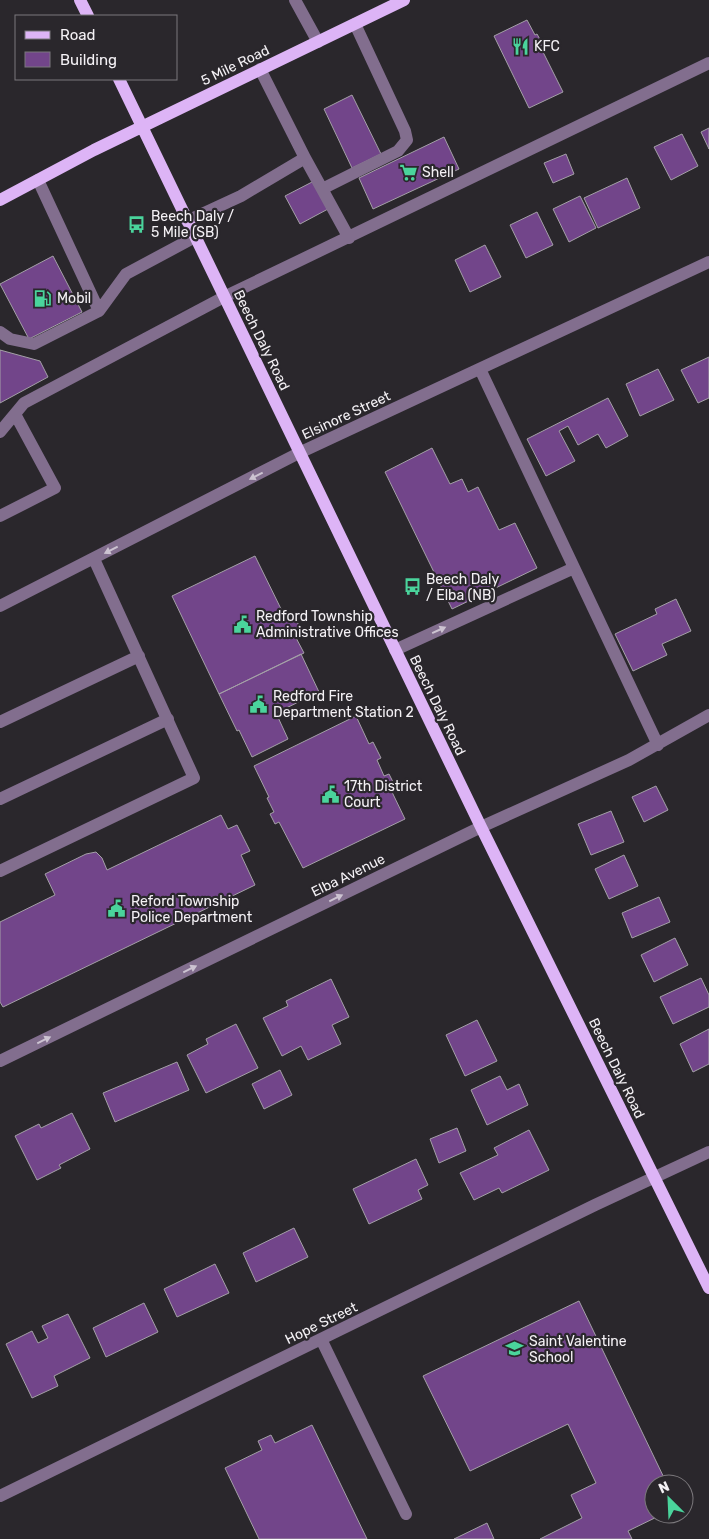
<svg xmlns="http://www.w3.org/2000/svg" width="709" height="1539" font-family="Rubik,sans-serif">
<rect width="100%" height="100%" fill="#2a272c"/>
<path fill="#72458a" stroke="#a4a0a7" d="M 527,20 L 535,35 L 537,34 L 543,45 L 540,46 L 563,92 L 529,108 L 494,36 Z
M 352,95 L 381,154 L 352,168 L 324,109 Z
M 709,128 L 709,149 L 701,132 Z
M 682,134 L 698,166 L 671,180 L 654,147 Z
M 444,137 L 459,169 L 373,209 L 359,178 Z
M 566,154 L 574,174 L 553,183 L 544,163 Z
M 627,178 L 640,208 L 598,228 L 584,198 Z
M 314,181 L 328,209 L 300,224 L 285,196 Z
M 580,196 L 596,228 L 569,242 L 553,209 Z
M 537,212 L 553,245 L 526,258 L 510,225 Z
M 485,245 L 501,277 L 470,292 L 455,260 Z
M 53,256 L 82,312 L 29,339 L 0,284 Z
M 0,350 L 40,361 L 48,377 L 0,403 Z
M 709,357 L 709,398 L 698,403 L 681,370 Z
M 658,369 L 674,400 L 640,416 L 626,384 Z
M 608,398 L 628,436 L 606,448 L 598,434 L 578,445 L 568,426 L 559,431 L 575,461 L 546,476 L 527,439 Z
M 432,448 L 450,484 L 462,479 L 468,492 L 478,487 L 499,530 L 515,523 L 537,568 L 452,609 L 385,472 Z
M 255,556 L 285,617 L 293,613 L 301,630 L 294,634 L 304,653 L 219,694 L 172,596 Z
M 676,599 L 691,631 L 662,644 L 667,655 L 633,671 L 615,634 L 657,614 L 655,609 Z
M 301,654 L 319,692 L 276,713 L 288,739 L 252,757 L 239,730 L 237,731 L 219,694 Z
M 356,716 L 369,744 L 373,742 L 381,758 L 377,760 L 384,776 L 389,774 L 396,788 L 391,790 L 405,819 L 303,868 L 279,822 L 275,824 L 270,814 L 274,812 L 267,798 L 269,797 L 254,766 Z
M 656,786 L 668,810 L 644,822 L 632,797 Z
M 611,811 L 624,842 L 591,855 L 578,824 Z
M 221,815 L 228,829 L 237,825 L 250,851 L 241,855 L 255,885 L 3,1007 L 0,1002 L 0,922 L 55,895 L 45,874 L 86,854 L 96,852 L 102,858 L 107,870 Z
M 624,855 L 638,886 L 609,899 L 595,869 Z
M 659,897 L 670,922 L 632,938 L 622,913 Z
M 675,938 L 688,965 L 654,982 L 641,955 Z
M 701,978 L 709,995 L 709,1007 L 673,1024 L 660,997 Z
M 331,979 L 349,1017 L 332,1025 L 341,1044 L 308,1060 L 301,1046 L 282,1056 L 263,1018 L 288,1006 L 286,1001 Z
M 477,1020 L 497,1061 L 465,1076 L 446,1035 Z
M 236,1024 L 258,1068 L 206,1093 L 187,1055 L 208,1044 L 206,1039 Z
M 709,1029 L 709,1064 L 693,1072 L 680,1044 Z
M 177,1062 L 189,1090 L 115,1122 L 103,1093 Z
M 280,1070 L 292,1095 L 264,1109 L 252,1084 Z
M 500,1076 L 507,1090 L 519,1084 L 528,1105 L 487,1125 L 471,1090 Z
M 72,1113 L 90,1149 L 59,1165 L 61,1168 L 37,1180 L 15,1136 L 39,1124 L 41,1128 Z
M 457,1128 L 466,1151 L 439,1163 L 430,1139 Z
M 529,1130 L 549,1170 L 502,1193 L 499,1188 L 474,1200 L 460,1173 L 498,1155 L 494,1148 Z
M 416,1159 L 428,1185 L 418,1190 L 422,1199 L 369,1224 L 353,1189 Z
M 294,1228 L 308,1257 L 256,1282 L 243,1253 Z
M 215,1264 L 229,1293 L 177,1317 L 164,1289 Z
M 579,1301 L 667,1484 L 654,1484 L 654,1514 L 663,1514 L 628,1531 L 632,1539 L 540,1539 L 582,1518 L 571,1495 L 596,1483 L 568,1424 L 470,1471 L 423,1376 Z
M 144,1303 L 158,1332 L 106,1357 L 93,1328 Z
M 68,1314 L 90,1358 L 54,1376 L 58,1386 L 32,1398 L 6,1344 L 32,1331 L 38,1343 L 48,1338 L 42,1326 Z
M 312,1425 L 367,1539 L 259,1539 L 225,1468 L 262,1450 L 258,1441 L 271,1435 L 275,1443 Z
M 487,1523 L 494,1539 L 454,1539 Z"/>
<g fill="none" stroke-linecap="round" stroke-linejoin="round">
<path stroke="#826e8e" stroke-width="12" d="M 295,0 L 318,42
M 305,158 L 349,238
M 38,180 L 99,311
M 322,189 L 398,151 L 407,140 L 405,131 L 355,24
M 187,221 L 241,196 L 305,158 L 260,69
M 0,332 L 10,339 L 34,344 L 99,311 L 126,274 L 195,237
M 480,369 L 658,745
M 0,432 L 24,403 L 224,297 L 709,63
M 0,516 L 55,488 L 15,414
M 0,606 L 299,453 L 709,262
M 395,650 L 574,568
M 0,722 L 139,656
M 0,799 L 168,719
M 0,871 L 194,778 L 94,559
M 0,1061 L 481,827 L 629,760 L 709,715
M 321,1339 L 406,1514
M 0,1496 L 595,1205 L 709,1152"/>
<path stroke="#ddb4f6" stroke-width="12" d="M 80,0 L 88,16
M 119,79 L 481,827 L 709,1288
M 0,200 L 94,150 L 404,0"/>
</g>
<defs><path id="oneway-solid" d="M-6-.8H1V-3.2L6.5 0L1 3.2V.8H-6Z" transform="scale(1.25)"/></defs>
<g fill="#ccc3d1">
<use href="#oneway-solid" transform="translate(256 476) rotate(153)"/>
<use href="#oneway-solid" transform="translate(111 550) rotate(153)"/>
<use href="#oneway-solid" transform="translate(439 630) rotate(-24)"/>
<use href="#oneway-solid" transform="translate(336 898) rotate(-26)"/>
<use href="#oneway-solid" transform="translate(190 969) rotate(-26)"/>
<use href="#oneway-solid" transform="translate(44 1040) rotate(-26)"/>
</g>
<defs>
<symbol id="restaurant-bare" viewBox="-9 -9 18 18"><path d="M-5-6h1v4h1v-4h1v4h1v-4h1v5L-1.5 .5V6h-2V.5L-5-1ZM5-6V6H3V1.5H1.5Q1.5-4 5-6Z" fill="#4ad49c" stroke="#2a272c" stroke-width="2.5" paint-order="stroke"/></symbol>
<symbol id="supermarket-bare" viewBox="-9 -9 18 18"><path d="M-6-5.5h2.5l.6 2H6L4.5 2H-2.5L-4.4-4H-6ZM-1.5 3.2a1.3 1.3 0 1 0 .1 0ZM3 3.2a1.3 1.3 0 1 0 .1 0Z" fill="#4ad49c" stroke="#2a272c" stroke-width="2.5" paint-order="stroke"/></symbol>
<symbol id="bus-bare" viewBox="-9 -9 18 18"><path d="M-5-6H5V4H4V6H2V4H-2V6H-4V4H-5ZM-3.5-4V0h7V-4ZM-3.5 1.2v1.5H-2V1.2ZM2 1.2v1.5H3.5V1.2Z" fill="#4ad49c" stroke="#2a272c" stroke-width="2.5" paint-order="stroke"/></symbol>
<symbol id="fuel-bare" viewBox="-9 -9 18 18"><path d="M-5.5-6h7V0h2V4h1.3V-2.5L3-4.5l.8-.8L6-3V5H2.5V1h-1V6h-7ZM-4.2-4.7v3.2H.2V-4.7Z" fill="#4ad49c" stroke="#2a272c" stroke-width="2.5" paint-order="stroke"/></symbol>
<symbol id="civic-bare" viewBox="-9 -9 18 18"><path d="M-.6-6.5H3V-4.5H.6V-3L4-1V1h2V6H-6V1h2V-1L-.6-3ZM-1.2 2.5V6h2.4V2.5Z" fill="#4ad49c" stroke="#2a272c" stroke-width="2.5" paint-order="stroke"/></symbol>
<symbol id="school-bare" viewBox="-9 -9 18 18"><path d="M0-5L7-2L0 1L-7-2ZM-4 1L0 2.5L4 1V4Q0 6-4 4Z" fill="#4ad49c" stroke="#2a272c" stroke-width="2.5" paint-order="stroke"/></symbol>
</defs>
<g fill-rule="evenodd">
<use href="#restaurant-bare" x="508" y="34" width="25" height="25"/>
<use href="#supermarket-bare" x="396" y="160" width="25" height="25"/>
<use href="#bus-bare" x="124" y="212" width="25" height="25"/>
<use href="#fuel-bare" x="30" y="286" width="25" height="25"/>
<use href="#bus-bare" x="400" y="574" width="25" height="25"/>
<use href="#civic-bare" x="230" y="612" width="25" height="25"/>
<use href="#civic-bare" x="246" y="692" width="25" height="25"/>
<use href="#civic-bare" x="318" y="782" width="25" height="25"/>
<use href="#civic-bare" x="104" y="896" width="25" height="25"/>
<use href="#school-bare" x="502" y="1336" width="25" height="25"/>
</g>
<g text-anchor="middle" stroke-width="4.5" stroke-linejoin="round" paint-order="stroke">
<g font-size="14" fill="#f4f1f5" stroke="#2a272c" text-anchor="start">
<text x="534" y="51">KFC</text>
<text x="422" y="177">Shell</text>
<text x="151" y="221">Beech Daly /<tspan x="151" dy="16">5 Mile (SB)</tspan></text>
<text x="57" y="303">Mobil</text>
<text x="426" y="584">Beech Daly<tspan x="426" dy="16">/ Elba (NB)</tspan></text>
<text x="256" y="621">Redford Township<tspan x="256" dy="16">Administrative Offices</tspan></text>
<text x="273" y="701">Redford Fire<tspan x="273" dy="16">Department Station 2</tspan></text>
<text x="344" y="791">17th District<tspan x="344" dy="16">Court</tspan></text>
<text x="131" y="906">Reford Township<tspan x="131" dy="16">Police Department</tspan></text>
<text x="529" y="1346">Saint Valentine<tspan x="529" dy="16">School</tspan></text>
</g>
<g font-size="14" fill="#f4f1f5" stroke="#2a272c">
<text transform="translate(235 65) rotate(-26)" y="5">5 Mile Road</text>
<text transform="translate(262 340) rotate(64)" y="5">Beech Daly Road</text>
<text transform="translate(346 415) rotate(-25)" y="5">Elsinore Street</text>
<text transform="translate(438 705) rotate(64)" y="5">Beech Daly Road</text>
<text transform="translate(348 875) rotate(-26)" y="5">Elba Avenue</text>
<text transform="translate(617 1068) rotate(64)" y="5">Beech Daly Road</text>
<text transform="translate(321 1323) rotate(-26)" y="5">Hope Street</text>
</g>
</g>
<rect x="15" y="15" width="162" height="65" fill="#2a272c" stroke="#7b787c"/>
<rect x="25" y="31" width="25" height="8" fill="#ddb4f6" stroke="#7b787c"/>
<text x="60" y="40" font-size="15" fill="#f4f1f5">Road</text>
<rect x="25" y="52" width="25" height="15" fill="#72458a" stroke="#7b787c"/>
<text x="60" y="65" font-size="15" fill="#f4f1f5">Building</text>
<g transform="translate(669 1499) rotate(336)"><circle r="24" fill="#2a272c" stroke="#7b787c"/>
<path d="M0-4L9 19L0 12L-9 19Z" fill="#4ad49c"/>
<text y="-8" font-size="14" font-weight="bold" text-anchor="middle" fill="#f4f1f5">N</text>
</g>
</svg>
